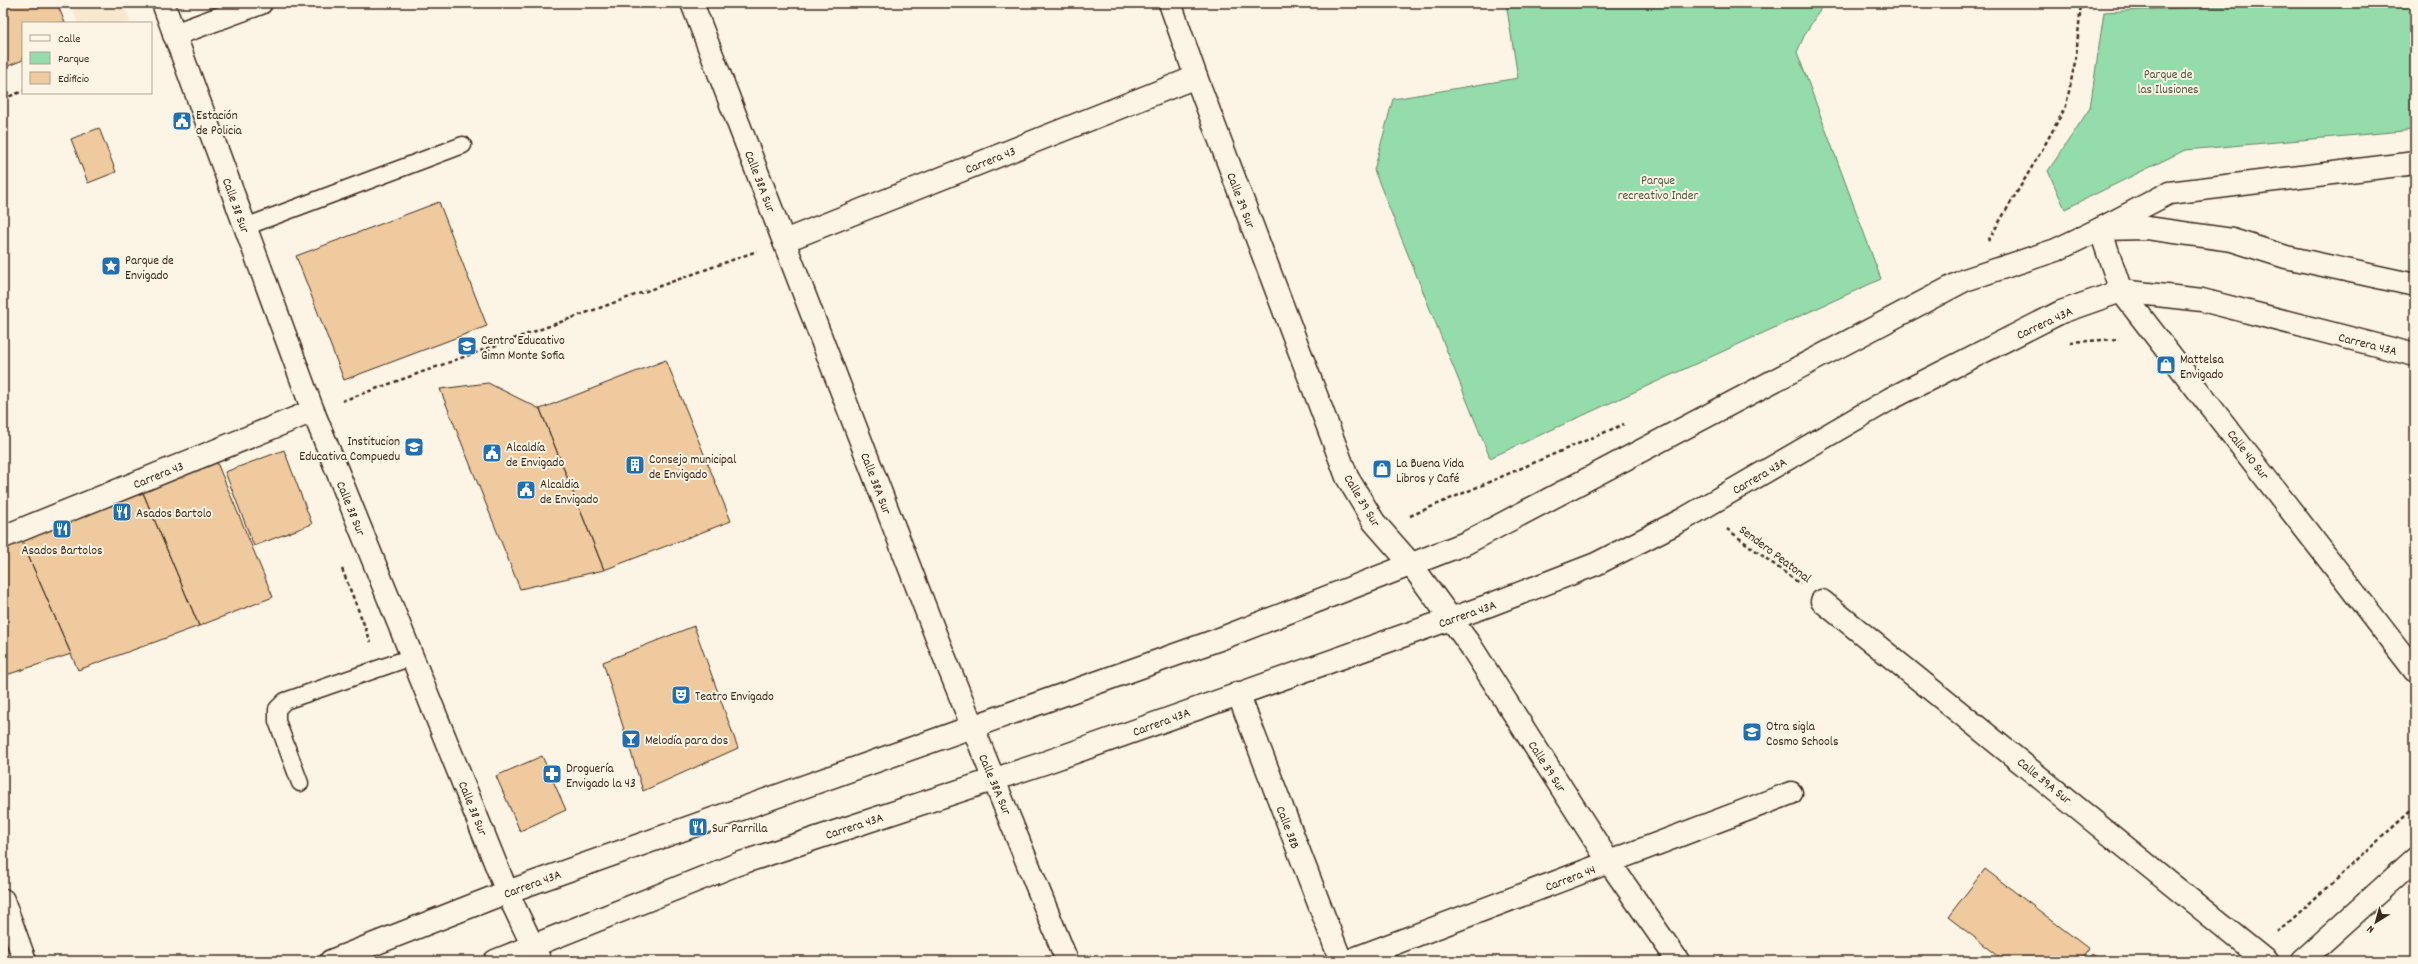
<svg xmlns="http://www.w3.org/2000/svg" width="2418" height="964" font-family="Dekko,sans-serif">
<rect width="100%" height="100%" fill="#fcf5e5"/>
<filter id="ink" filterUnits="userSpaceOnUse"><feTurbulence type="fractalNoise" baseFrequency=".025" numOctaves="2"/><feDisplacementMap in="SourceGraphic" scale="8" xChannelSelector="R" yChannelSelector="G"/><feConvolveMatrix kernelMatrix="1 2 1 2 8 2 1 2 1" color-interpolation-filters="sRGB"/></filter>
<g filter="url(#ink)">
<path fill="#f8e8d0" d="M 70,3 L 123,3 L 131,23 L 78,23 Z"/>
<path fill="#94dcab" stroke="#688364" d="M 1506,3 L 1824,3 L 1805,34 L 1797,52 L 1881,279 L 1490,458 L 1374,170 L 1393,99 L 1518,78 Z
M 2275,3 L 2415,3 L 2415,130 L 2185,150 L 2065,209 L 2048,171 L 2090,108 L 2104,12 Z"/>
<path fill="#efca9f" stroke="#3b2a1e" d="M 3,3 L 57,3 L 65,23 L 23,23 L 23,60 L 3,68 Z
M 99,128 L 116,172 L 88,183 L 71,139 Z
M 439,202 L 487,326 L 344,380 L 296,256 Z
M 666,360 L 731,521 L 604,570 L 540,409 Z
M 488,383 L 540,409 L 604,570 L 520,589 L 440,389 Z
M 284,450 L 312,524 L 254,546 L 225,472 Z
M 215,458 L 273,597 L 199,626 L 141,488 Z
M 141,488 L 199,626 L 78,670 L 20,537 Z
M 20,537 L 71,654 L 3,676 L 3,543 Z
M 694,626 L 738,748 L 643,791 L 603,662 Z
M 542,756 L 566,810 L 520,831 L 496,776 Z
M 1985,869 L 2089,949 L 2080,961 L 2005,961 L 1948,917 Z
M 2093,954 L 2103,961 L 2088,961 Z"/>
<g fill="none" stroke-linecap="round" stroke-linejoin="round">
<defs>
<path id="service" d="M 245,227 L 463,145
M 300,783 L 277,721 L 277,709 L 285,701 L 412,657"/>
<path id="pedestrian" d="M 3,537 L 313,411"/>
<path id="minor" d="M 174,35 L 261,3
M 2415,163 L 2169,193 L 2100,229 L 2121,291 L 2415,671
M 784,241 L 1196,77
M 1822,601 L 2266,961
M 1238,693 L 1341,961
M 1348,961 L 1791,793
M 2302,961 L 2415,859"/>
<path id="tertiary" d="M 692,3 L 936,636 C 979,744 1024,852 1067,961
M 1170,3 L 1196,77 L 1347,477 L 1374,522 L 1410,563 L 1470,645 L 1609,862 L 1678,961"/>
<path id="secondary" d="M 163,3 L 313,411 L 507,892 L 540,961
M 3,900 L 25,961"/>
<path id="primary" d="M 331,961 L 507,892 L 1217,640 L 1466,543 L 1965,280 L 2056,250 L 2100,229 L 2147,228 L 2232,240 L 2286,257 L 2415,285
M 495,961 L 735,865 L 1044,763 L 1487,606 L 1596,564 L 1682,520 L 1890,399 L 2061,312 L 2121,291 L 2202,300 L 2415,355"/>
</defs>
<use href="#service" stroke="#3b2a1e" stroke-width="19"/>
<use href="#pedestrian" stroke="#3b2a1e" stroke-width="25"/>
<use href="#minor" stroke="#3b2a1e" stroke-width="25"/>
<use href="#tertiary" stroke="#3b2a1e" stroke-width="25"/>
<use href="#secondary" stroke="#3b2a1e" stroke-width="25"/>
<use href="#primary" stroke="#3b2a1e" stroke-width="25"/>
<path stroke="#3b2a1e" stroke-width="2.5" stroke-dasharray="4 3" stroke-linecap="butt" d="M 3,99 L 23,91
M 1988,241 L 2042,150 L 2066,106 L 2076,57 L 2081,3
M 2070,342 L 2119,339
M 342,401 L 757,251
M 1410,516 L 1624,424
M 1727,529 L 1800,584
M 342,569 L 371,642
M 2278,932 L 2415,807"/>
<use href="#service" stroke="#fcf5e5" stroke-width="16"/>
<use href="#pedestrian" stroke="#fcf5e5" stroke-width="22"/>
<use href="#minor" stroke="#fcf5e5" stroke-width="22"/>
<use href="#tertiary" stroke="#fcf5e5" stroke-width="22"/>
<use href="#secondary" stroke="#fcf5e5" stroke-width="22"/>
<use href="#primary" stroke="#fcf5e5" stroke-width="22"/>
</g>
</g>
<defs>
<symbol id="civic-square" viewBox="-11 -11 22 22"><rect x="-9" y="-9" width="18" height="18" rx="4" fill="#1f6fb2" stroke="#fcf5e5"/><path d="M-.6-6.5H3V-4.5H.6V-3L4-1V1h2V6H-6V1h2V-1L-.6-3ZM-1.2 2.5V6h2.4V2.5Z" fill="#fff"/></symbol>
<symbol id="sight-square" viewBox="-11 -11 22 22"><rect x="-9" y="-9" width="18" height="18" rx="4" fill="#1f6fb2" stroke="#fcf5e5"/><path d="M0-6L1.8-2.2L6-1.7L2.9 1.2L3.7 5.4L0 3.3L-3.7 5.4L-2.9 1.2L-6-1.7L-1.8-2.2Z" fill="#fff"/></symbol>
<symbol id="school-square" viewBox="-11 -11 22 22"><rect x="-9" y="-9" width="18" height="18" rx="4" fill="#1f6fb2" stroke="#fcf5e5"/><path d="M0-5L7-2L0 1L-7-2ZM-4 1L0 2.5L4 1V4Q0 6-4 4Z" fill="#fff"/></symbol>
<symbol id="shop-square" viewBox="-11 -11 22 22"><rect x="-9" y="-9" width="18" height="18" rx="4" fill="#1f6fb2" stroke="#fcf5e5"/><path d="M-5-2.5h2.3a2.7 3.5 0 0 1 5.4 0H5L5.5 6h-11ZM-1.5-2.5h3a1.5 2.3 0 0 0-3 0Z" fill="#fff"/></symbol>
<symbol id="building-square" viewBox="-11 -11 22 22"><rect x="-9" y="-9" width="18" height="18" rx="4" fill="#1f6fb2" stroke="#fcf5e5"/><path d="M-4-6H4V6H1V3H-1V6H-4ZM-2.5-4.3h1.7v1.8h-1.7ZM.8-4.3h1.7v1.8H.8ZM-2.5-1h1.7V.8h-1.7ZM.8-1h1.7V.8H.8Z" fill="#fff"/></symbol>
<symbol id="restaurant-square" viewBox="-11 -11 22 22"><rect x="-9" y="-9" width="18" height="18" rx="4" fill="#1f6fb2" stroke="#fcf5e5"/><path d="M-5-6h1v4h1v-4h1v4h1v-4h1v5L-1.5 .5V6h-2V.5L-5-1ZM5-6V6H3V1.5H1.5Q1.5-4 5-6Z" fill="#fff"/></symbol>
<symbol id="theatre-square" viewBox="-11 -11 22 22"><rect x="-9" y="-9" width="18" height="18" rx="4" fill="#1f6fb2" stroke="#fcf5e5"/><path d="M-5-5.5Q0-4 5-5.5V0Q5 5 0 6Q-5 5-5 0ZM-3.3-2.5H-1v1.5H-3.3ZM1-2.5H3.3v1.5H1ZM-2.8 1Q0 5.5 2.8 1Z" fill="#fff"/></symbol>
<symbol id="bar-square" viewBox="-11 -11 22 22"><rect x="-9" y="-9" width="18" height="18" rx="4" fill="#1f6fb2" stroke="#fcf5e5"/><path d="M-6-5H6L.8 .8V4.5H3.5V6h-7V4.5H-.8V.8Z" fill="#fff"/></symbol>
<symbol id="pharmacy-square" viewBox="-11 -11 22 22"><rect x="-9" y="-9" width="18" height="18" rx="4" fill="#1f6fb2" stroke="#fcf5e5"/><path d="M-2-6h4v4h4v4h-4v4h-4v-4h-4v-4h4Z" fill="#fff"/></symbol>
</defs>
<g fill-rule="evenodd">
<use href="#civic-square" x="171" y="110" width="22" height="22"/>
<use href="#sight-square" x="100" y="255" width="22" height="22"/>
<use href="#school-square" x="456" y="335" width="22" height="22"/>
<use href="#shop-square" x="2155" y="354" width="22" height="22"/>
<use href="#school-square" x="403" y="436" width="22" height="22"/>
<use href="#civic-square" x="481" y="442" width="22" height="22"/>
<use href="#building-square" x="624" y="454" width="22" height="22"/>
<use href="#shop-square" x="1371" y="458" width="22" height="22"/>
<use href="#civic-square" x="515" y="479" width="22" height="22"/>
<use href="#restaurant-square" x="111" y="501" width="22" height="22"/>
<use href="#restaurant-square" x="51" y="518" width="22" height="22"/>
<use href="#theatre-square" x="670" y="684" width="22" height="22"/>
<use href="#school-square" x="1741" y="721" width="22" height="22"/>
<use href="#bar-square" x="620" y="728" width="22" height="22"/>
<use href="#pharmacy-square" x="541" y="763" width="22" height="22"/>
<use href="#restaurant-square" x="687" y="816" width="22" height="22"/>
</g>
<g text-anchor="middle" stroke-width="4" stroke-linejoin="round" paint-order="stroke">
<g font-size="13" fill="#515641" stroke="#fcf5e5">
<text x="2168" y="78">Parque de<tspan x="2168" dy="15">las Ilusiones</tspan></text>
<text x="1658" y="184">Parque<tspan x="1658" dy="15">recreativo Inder</tspan></text>
</g>
<g font-size="13" fill="#3b2a1e" stroke="#fcf5e5" text-anchor="start">
<text x="196" y="119">Estación<tspan x="196" dy="15">de Policia</tspan></text>
<text x="125" y="264">Parque de<tspan x="125" dy="15">Envigado</tspan></text>
<text x="481" y="344">Centro Educativo<tspan x="481" dy="15">Gimn Monte Sofia</tspan></text>
<text x="2180" y="363">Mattelsa<tspan x="2180" dy="15">Envigado</tspan></text>
<text x="400" y="445" text-anchor="end">Institucion<tspan x="400" dy="15">Educativa Compuedu</tspan></text>
<text x="506" y="451">Alcaldía<tspan x="506" dy="15">de Envigado</tspan></text>
<text x="649" y="463">Consejo municipal<tspan x="649" dy="15">de Envigado</tspan></text>
<text x="1396" y="467">La Buena Vida<tspan x="1396" dy="15">Libros y Café</tspan></text>
<text x="540" y="488">Alcaldia<tspan x="540" dy="15">de Envigado</tspan></text>
<text x="136" y="517">Asados Bartolo</text>
<text x="62" y="554" text-anchor="middle">Asados Bartolos</text>
<text x="695" y="700">Teatro Envigado</text>
<text x="1766" y="730">Otra sigla<tspan x="1766" dy="15">Cosmo Schools</tspan></text>
<text x="645" y="744">Melodía para dos</text>
<text x="566" y="772">Droguería<tspan x="566" dy="15">Envigado la 43</tspan></text>
<text x="712" y="832">Sur Parrilla</text>
</g>
<g font-size="13" fill="#3b2a1e" stroke="#fcf5e5">
<text transform="translate(990 159) rotate(-22)" y="5">Carrera 43</text>
<text transform="translate(761 181) rotate(69)" y="5">Calle 38A Sur</text>
<text transform="translate(1242 200) rotate(69)" y="5">Calle 39 Sur</text>
<text transform="translate(237 205) rotate(70)" y="5">Calle 38 Sur</text>
<text transform="translate(2044 322) rotate(-25)" y="5">Carrera 43A</text>
<text transform="translate(2368 343) rotate(14)" y="5">Carrera 43A</text>
<text transform="translate(2249 454) rotate(52)" y="5">Calle 40 Sur</text>
<text transform="translate(158 474) rotate(-22)" y="5">Carrera 43</text>
<text transform="translate(1759 475) rotate(-30)" y="5">Carrera 43A</text>
<text transform="translate(877 483) rotate(69)" y="5">Calle 38A Sur</text>
<text transform="translate(1363 500) rotate(59)" y="5">Calle 39 Sur</text>
<text transform="translate(352 508) rotate(68)" y="5">Calle 38 Sur</text>
<text transform="translate(1776 553) rotate(37)" y="5">Sendero Peatonal</text>
<text transform="translate(1467 613) rotate(-19)" y="5">Carrera 43A</text>
<text transform="translate(1161 721) rotate(-20)" y="5">Carrera 43A</text>
<text transform="translate(1548 766) rotate(57)" y="5">Calle 39 Sur</text>
<text transform="translate(2045 780) rotate(39)" y="5">Calle 39A Sur</text>
<text transform="translate(996 784) rotate(67)" y="5">Calle 38A Sur</text>
<text transform="translate(474 808) rotate(68)" y="5">Calle 38 Sur</text>
<text transform="translate(854 825) rotate(-18)" y="5">Carrera 43A</text>
<text transform="translate(1289 827) rotate(69)" y="5">Calle 38B</text>
<text transform="translate(1570 877) rotate(-21)" y="5">Carrera 44</text>
<text transform="translate(532 883) rotate(-20)" y="5">Carrera 43A</text>
</g>
</g>
<rect width="2418" height="964" fill="none" stroke="#fcf5e5" stroke-width="16"/>
<rect x="8" y="8" width="2402" height="948" fill="none" stroke="#3b2a1e" stroke-width="1.5" filter="url(#ink)"/>
<rect x="22" y="22" width="130" height="72" fill="#fcf5e5" stroke="#afa495"/>
<rect x="30" y="35" width="20" height="6" fill="#fcf5e5" stroke="#afa495"/>
<text x="58" y="42" font-size="12" fill="#3b2a1e">Calle</text>
<rect x="30" y="52" width="20" height="12" fill="#94dcab" stroke="#afa495"/>
<text x="58" y="62" font-size="12" fill="#3b2a1e">Parque</text>
<rect x="30" y="72" width="20" height="12" fill="#efca9f" stroke="#afa495"/>
<text x="58" y="82" font-size="12" fill="#3b2a1e">Edificio</text>
<g transform="translate(2376 922) rotate(217)" stroke="#fcf5e5" stroke-width="3" paint-order="stroke">
<path d="M0-3L7 15L0 10L-7 15Z" fill="#3b2a1e"/>
<text y="-6" font-size="11" font-weight="bold" text-anchor="middle" fill="#3b2a1e">N</text>
</g>
</svg>
